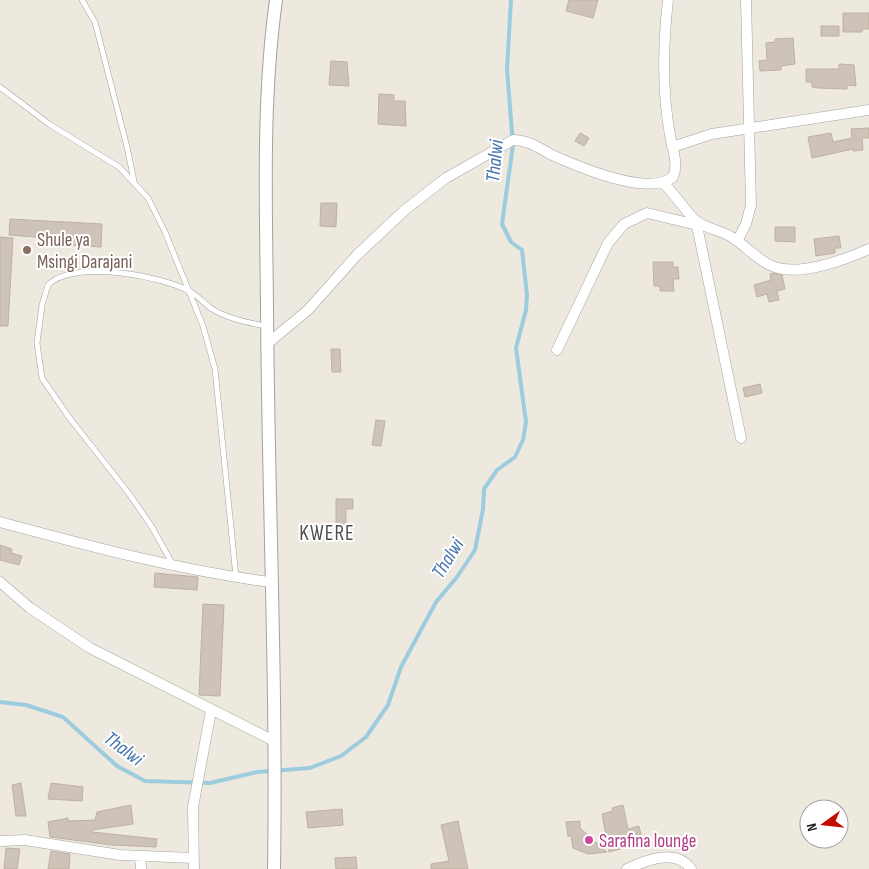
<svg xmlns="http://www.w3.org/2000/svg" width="869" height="869" font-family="'Sofia Sans Condensed',sans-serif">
<rect width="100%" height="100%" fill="#ede9df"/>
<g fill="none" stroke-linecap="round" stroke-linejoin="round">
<path stroke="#9cccde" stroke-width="4" d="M 0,702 L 26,705 L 63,717 L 117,766 L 145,781 L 210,783 L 257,772 L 310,768 L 341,756 L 366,737 L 388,705 L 401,667 L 436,602 L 457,577 L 475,550 L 483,509 L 484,489 L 497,470 L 515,457 L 523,440 L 526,422 L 516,348 L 526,310 L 527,295 L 522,250 L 511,242 L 502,224 L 513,145 L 507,69 L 511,0"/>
</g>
<path fill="#cdc3b8" stroke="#c0b0a1" d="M 569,0 L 598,0 L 593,18 L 566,11 Z
M 843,13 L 869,13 L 869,29 L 862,29 L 862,32 L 843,32 Z
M 821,26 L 839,26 L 839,36 L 821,36 Z
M 793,38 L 795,64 L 781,66 L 781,70 L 760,71 L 759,61 L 767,60 L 766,43 L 775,42 L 775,39 Z
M 331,61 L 347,62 L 349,86 L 329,85 Z
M 839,64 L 854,65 L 856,86 L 847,85 L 847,89 L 818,88 L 812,87 L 812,82 L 806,82 L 806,69 L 839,69 Z
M 379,94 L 394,95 L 394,101 L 405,101 L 406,126 L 378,124 Z
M 869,128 L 869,138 L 862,138 L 863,150 L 853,151 L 853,149 L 812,158 L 808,137 L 831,133 L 833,142 L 852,138 L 851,129 Z
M 580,133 L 589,138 L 584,146 L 575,141 Z
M 321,203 L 337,203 L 336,227 L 320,226 Z
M 10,219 L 102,224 L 101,247 L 49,244 L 49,238 L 9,235 Z
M 775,227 L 795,227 L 795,242 L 775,241 Z
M 839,236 L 841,248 L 835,248 L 835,253 L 816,256 L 814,239 Z
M 0,237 L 13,238 L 8,326 L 0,326 Z
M 653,262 L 673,262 L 673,267 L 678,267 L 679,279 L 673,279 L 674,291 L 660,291 L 660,286 L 654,286 Z
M 773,273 L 782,275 L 785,289 L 777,291 L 779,300 L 769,302 L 767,294 L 757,297 L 754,285 L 771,280 L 770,274 Z
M 331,349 L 340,349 L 341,372 L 332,372 Z
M 760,384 L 762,393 L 745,397 L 743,388 Z
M 376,420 L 385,421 L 381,446 L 372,445 Z
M 336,499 L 353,499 L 353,509 L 346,509 L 346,525 L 336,525 Z
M 0,545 L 12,549 L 11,553 L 22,556 L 19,565 L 0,560 Z
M 155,573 L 198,577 L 197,590 L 154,587 Z
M 203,604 L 224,605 L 220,696 L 199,695 Z
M 21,783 L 26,816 L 16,816 L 12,785 Z
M 51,783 L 83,787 L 82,801 L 48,799 Z
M 131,805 L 133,824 L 92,830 L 92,832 L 157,839 L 156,847 L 112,845 L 50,837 L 48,822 L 68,818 L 68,821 L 95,820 L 97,812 Z
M 623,805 L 628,829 L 639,826 L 643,843 L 609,852 L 602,814 L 613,811 L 612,808 Z
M 342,809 L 343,825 L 308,828 L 306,812 Z
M 458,821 L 468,869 L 431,869 L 431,864 L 449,861 L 441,825 Z
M 580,821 L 580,828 L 607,852 L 588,854 L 573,848 L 571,836 L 568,836 L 566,822 Z
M 6,848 L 20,849 L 17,869 L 4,869 Z
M 51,851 L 70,854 L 69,869 L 48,869 Z
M 356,857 L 357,869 L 336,869 L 335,858 Z"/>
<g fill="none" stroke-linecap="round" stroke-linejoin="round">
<defs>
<path id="service" d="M 82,0 L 95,22 L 127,147 L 134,181
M 0,87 L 49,124 L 119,167 L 148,198 L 165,232 L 203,326 L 215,369 L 236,577
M 173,565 L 152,527 L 130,495 L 68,416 L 42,378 L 37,343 L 42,305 L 48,285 C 74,259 163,276 191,292 C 199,297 205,304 212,309 C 228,319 248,323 266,326"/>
<path id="minor" d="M 672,147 L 712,134 L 869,110
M 663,183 C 675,194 683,208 695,220 C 705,229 722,230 733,238 C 746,246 755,258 770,265 C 796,278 844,260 869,249
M 696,221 L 741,438
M 737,241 L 746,224 L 751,205 L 746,0
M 267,344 L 308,310 L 357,255 L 406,209 L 446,178 L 513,140 C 528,140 539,148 552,155 C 579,167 647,197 673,177 C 679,163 672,149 670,135 C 662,91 663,44 668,0
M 557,350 L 608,243 L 624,224 L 647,213 L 697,225
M 0,522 C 89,546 178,570 270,582
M 0,582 L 30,608 L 90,648 L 274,741
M 0,841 L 25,840 L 120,855 L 193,858
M 140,856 L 141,869
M 194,869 L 193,807 L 211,711
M 627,869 C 646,860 676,848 691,869"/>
<path id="tertiary" d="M 274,869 C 277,681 268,493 267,305 C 266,203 262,101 276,0"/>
</defs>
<use href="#service" stroke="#a2a2a2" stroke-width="6"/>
<use href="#minor" stroke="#a2a2a2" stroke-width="11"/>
<use href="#tertiary" stroke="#a2a2a2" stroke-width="14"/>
<use href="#service" stroke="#fff" stroke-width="5"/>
<use href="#minor" stroke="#fff" stroke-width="10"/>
<use href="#tertiary" stroke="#fff" stroke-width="12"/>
</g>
<circle fill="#8d6e63" stroke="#fff" stroke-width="2" cx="27" cy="250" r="5"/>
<circle fill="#d1479c" stroke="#fff" stroke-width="2" cx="589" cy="840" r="5"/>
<g text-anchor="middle" stroke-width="4" stroke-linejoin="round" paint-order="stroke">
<g font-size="19" fill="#785e54" stroke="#fff" text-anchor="start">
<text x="37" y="246">Shule ya<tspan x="37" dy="22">Msingi Darajani</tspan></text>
</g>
<g font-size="19" fill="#b23c85" stroke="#fff" text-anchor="start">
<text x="599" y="847">Sarafina lounge</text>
</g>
<g font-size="20" font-style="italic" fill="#4373af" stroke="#fff">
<text transform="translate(494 161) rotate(-85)" y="7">Thalwi</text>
<text transform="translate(447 558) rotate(-58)" y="7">Thalwi</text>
<text transform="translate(124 748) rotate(37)" y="7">Thalwi</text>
</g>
<g font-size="21" letter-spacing="1" fill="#4e4e4e" stroke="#fff">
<text x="327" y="540">KWERE</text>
</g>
</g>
<g transform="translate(824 824) rotate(255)"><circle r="24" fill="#ffffff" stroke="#a4a4a4"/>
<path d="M0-4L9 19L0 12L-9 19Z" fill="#c60b00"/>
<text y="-8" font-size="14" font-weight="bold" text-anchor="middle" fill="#1b1b1b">N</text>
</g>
</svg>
